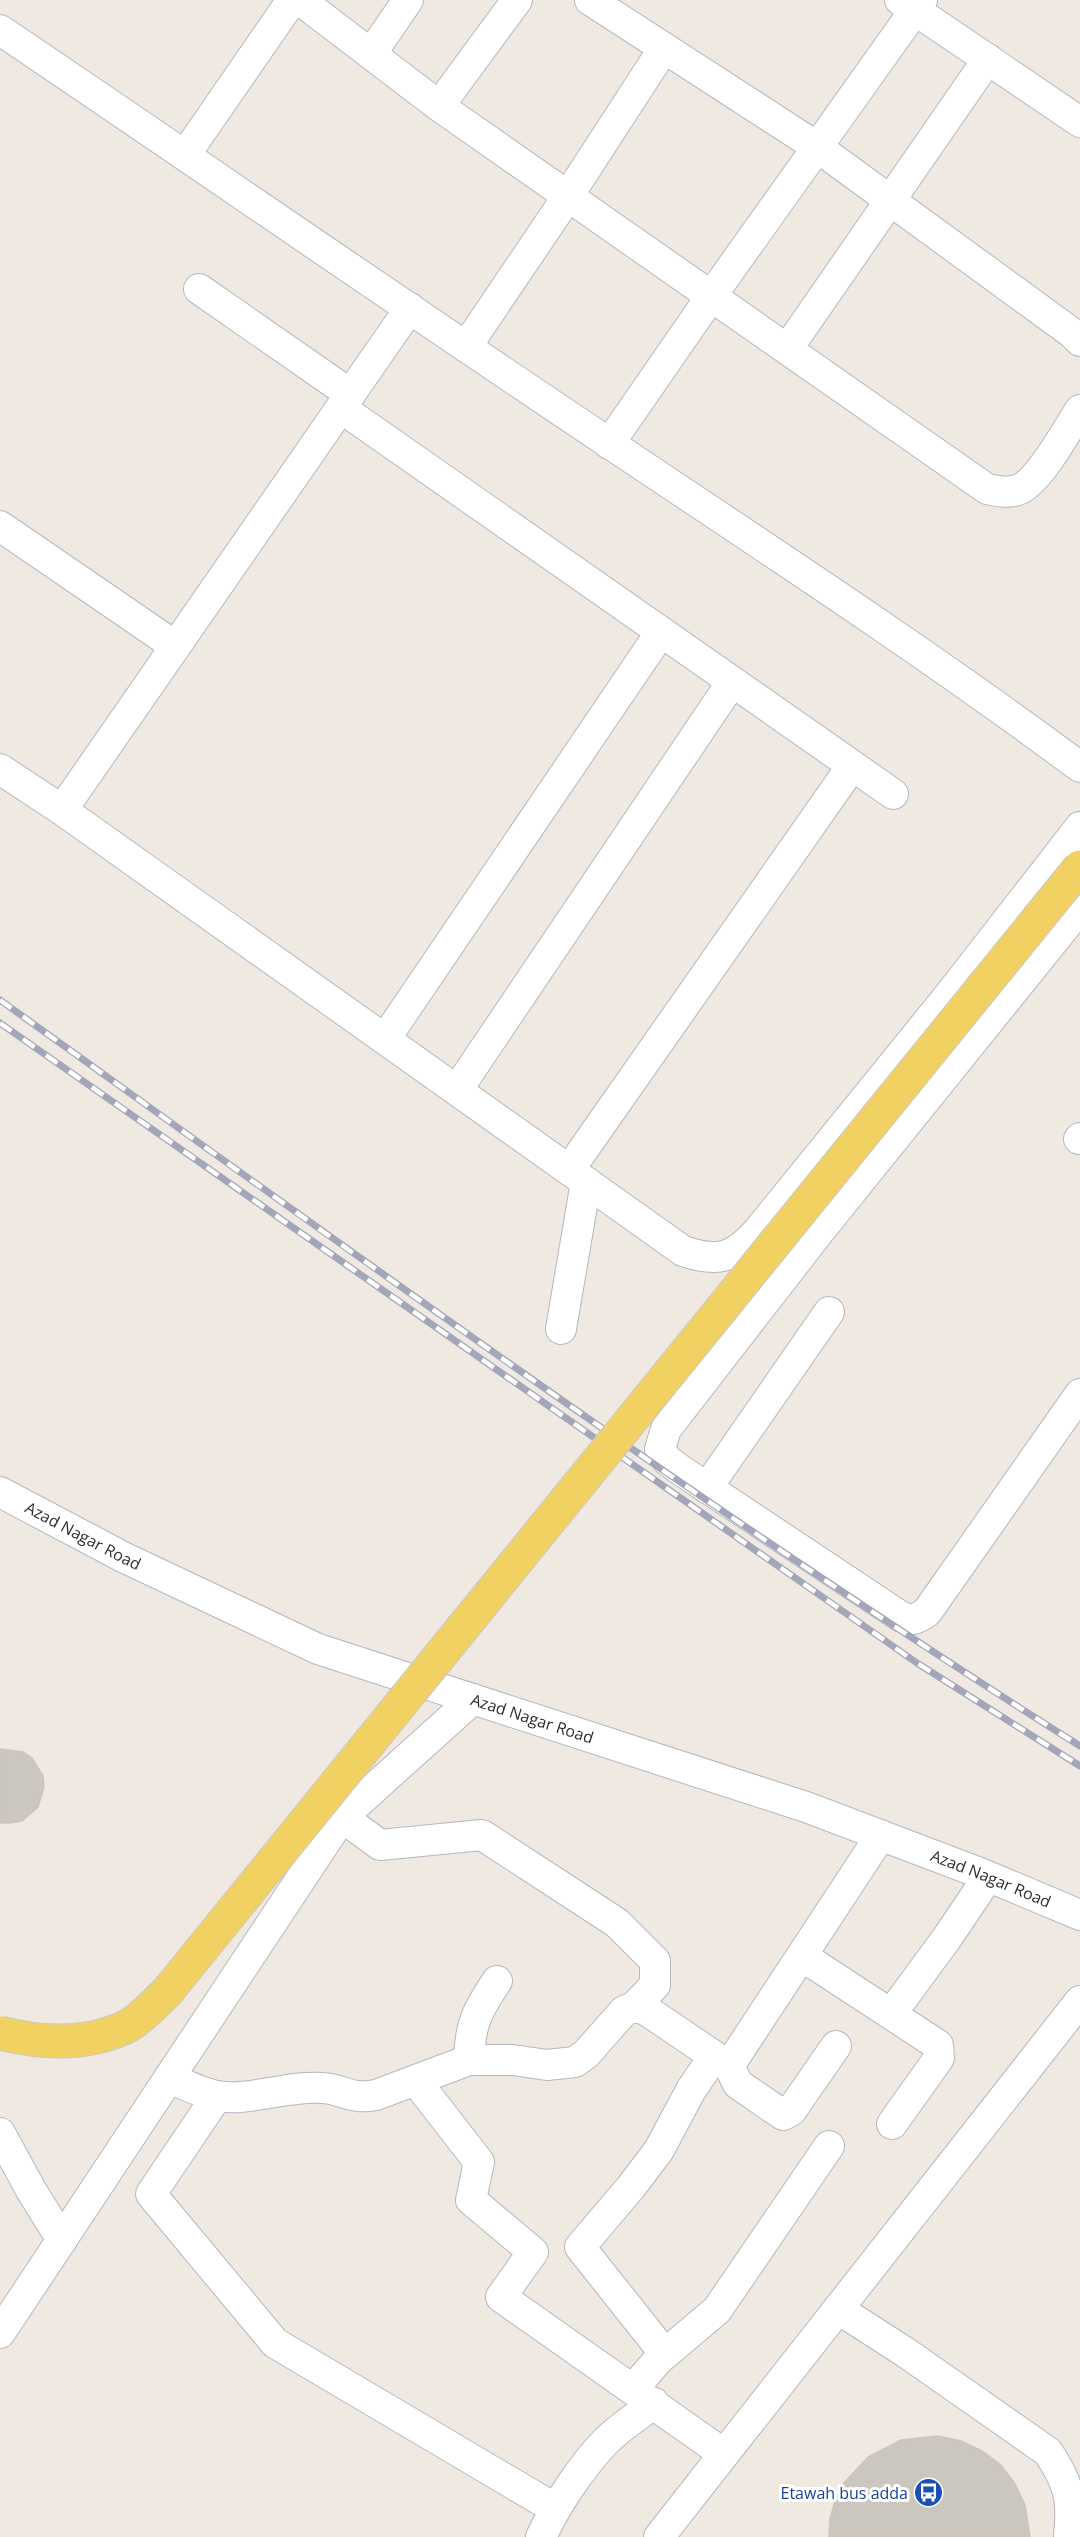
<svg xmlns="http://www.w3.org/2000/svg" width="1080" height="2537" font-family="'Open Sans',sans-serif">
<rect width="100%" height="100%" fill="#efe9e1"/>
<path fill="#cbc7bf" stroke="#cbc5ba" stroke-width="1.5" d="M 0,1749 L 23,1752 L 32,1758 L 43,1776 L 44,1787 L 38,1807 L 22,1821 L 11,1823 L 0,1823 Z
M 938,2436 L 961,2441 L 982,2451 L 1001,2465 L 1015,2484 L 1025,2505 L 1030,2537 L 829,2537 L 830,2519 L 835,2501 L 843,2484 L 868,2457 L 901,2440 Z"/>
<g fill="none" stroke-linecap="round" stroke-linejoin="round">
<defs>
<g id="minor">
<path d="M 300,0 L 439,106 L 987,489 C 997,491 1009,494 1020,489 C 1040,480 1067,430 1080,410"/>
<path d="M 590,0 L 817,147 L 1072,333 L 1080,341"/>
<path d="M 900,0 L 1080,122"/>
<path d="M 0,30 C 203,167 405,307 609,443 C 767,549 927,653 1080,767"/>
<path d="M 371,54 L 408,0"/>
<path d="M 439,106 L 517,0"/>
<path d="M 185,155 L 292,0"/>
<path d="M 199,289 L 350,394"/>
<path d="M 466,347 L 568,196 L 664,48"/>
<path d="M 788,348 L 988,59"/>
<path d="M 341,408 L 893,794"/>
<path d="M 609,444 L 712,295 L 922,0"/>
<path d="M 0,526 L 175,646"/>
<path d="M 0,769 L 62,810 L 683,1251 C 718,1263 734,1258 758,1231 L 951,993 L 1080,827"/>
<path d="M 62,810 L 410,308"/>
<path d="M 1080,908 L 818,1233 L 666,1429 L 660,1449 L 667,1460 L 679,1469 L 900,1616 C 912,1622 917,1619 927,1612 L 1080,1394"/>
<path d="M 385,1039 L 661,632"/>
<path d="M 457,1090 L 732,682"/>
<path d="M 1079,1139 L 1080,1138"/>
<path d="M 569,1170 L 852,766"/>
<path d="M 561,1329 L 586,1182"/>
<path d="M 707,1488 L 829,1312"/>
<path id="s1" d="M 0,1492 L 123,1557 L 318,1649 L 806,1807 L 980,1873 L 1080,1915"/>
<path d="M 342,1817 L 380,1845 L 482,1835 L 617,1923 L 655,1961 L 655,1985 L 634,2007"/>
<path d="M 802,1956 L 938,2045 L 939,2058 L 892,2124"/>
<path d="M 891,2014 L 947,1938 L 988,1877"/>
<path d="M 469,2060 C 470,2024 477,2011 497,1981"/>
<path d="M 729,2066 L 881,1835"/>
<path d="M 169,2078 C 184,2084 201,2093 217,2096 C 247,2102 289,2085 322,2088 C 344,2089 349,2100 376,2095 L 469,2060 L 513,2060 L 547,2065 L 575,2062 L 586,2054 L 624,2011 L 634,2007 L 646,2010 L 729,2066 L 738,2084 L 783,2115 L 791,2111 L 836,2046"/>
<path d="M 416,2081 L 479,2162 L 471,2200 L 533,2252 L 501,2297 L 724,2454"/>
<path d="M 217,2096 L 151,2194 L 275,2343 L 554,2508"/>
<path d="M 0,2133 L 31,2190 L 62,2240"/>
<path d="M 838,2309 L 905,2352 L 1048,2452 C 1069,2484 1073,2498 1069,2537"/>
<path d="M 0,2333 L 342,1817 L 473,1699"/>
<path d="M 665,2354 L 580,2247 L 631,2187 L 659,2150 L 691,2090 L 714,2056"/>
<path d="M 633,2389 L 659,2359 L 717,2310 L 829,2146"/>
<path d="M 541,2537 C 556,2505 581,2467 606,2441 C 620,2427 638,2416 654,2403"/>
<path d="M 659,2537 L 1080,2001"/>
</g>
</defs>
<use href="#minor" stroke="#b4b7c1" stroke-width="32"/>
<use href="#minor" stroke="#fff" stroke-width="30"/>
<defs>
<path id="rail" d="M 0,1000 C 356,1255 710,1513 1080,1746
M 0,1023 L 917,1663 L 1080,1766"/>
</defs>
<use href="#rail" stroke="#a3a6b8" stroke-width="7"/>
<use href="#rail" stroke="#fff" stroke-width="4.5" stroke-dasharray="14" stroke-linecap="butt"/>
<defs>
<path id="major-bridge" d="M 0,2033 C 43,2044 87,2046 128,2026 C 142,2018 155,2003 167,1992 L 1080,867"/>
</defs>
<use href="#major-bridge" stroke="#c9c9c9" stroke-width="35" stroke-linecap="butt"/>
<use href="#major-bridge" stroke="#f2d163" stroke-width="33"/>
</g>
<defs>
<symbol id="bus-disc" viewBox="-11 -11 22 22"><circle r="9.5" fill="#1a4fb4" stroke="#fff"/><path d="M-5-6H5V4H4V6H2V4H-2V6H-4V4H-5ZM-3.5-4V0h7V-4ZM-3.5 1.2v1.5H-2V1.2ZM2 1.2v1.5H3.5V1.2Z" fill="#fff"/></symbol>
</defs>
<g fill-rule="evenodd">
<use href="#bus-disc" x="912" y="2476" width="33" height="33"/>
</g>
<g text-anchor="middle" stroke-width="6" stroke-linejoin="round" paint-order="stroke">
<g font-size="16" fill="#2e2e2e" stroke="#fff">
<text dy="6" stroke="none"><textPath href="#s1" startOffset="94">Azad Nagar Road</textPath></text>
<text dy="6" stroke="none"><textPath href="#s1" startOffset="580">Azad Nagar Road</textPath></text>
<text dy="6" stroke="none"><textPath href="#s1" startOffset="1066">Azad Nagar Road</textPath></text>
</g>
<g font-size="16" fill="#164399" stroke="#fff" text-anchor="end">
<text x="908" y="2499">Etawah bus adda</text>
</g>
</g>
</svg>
